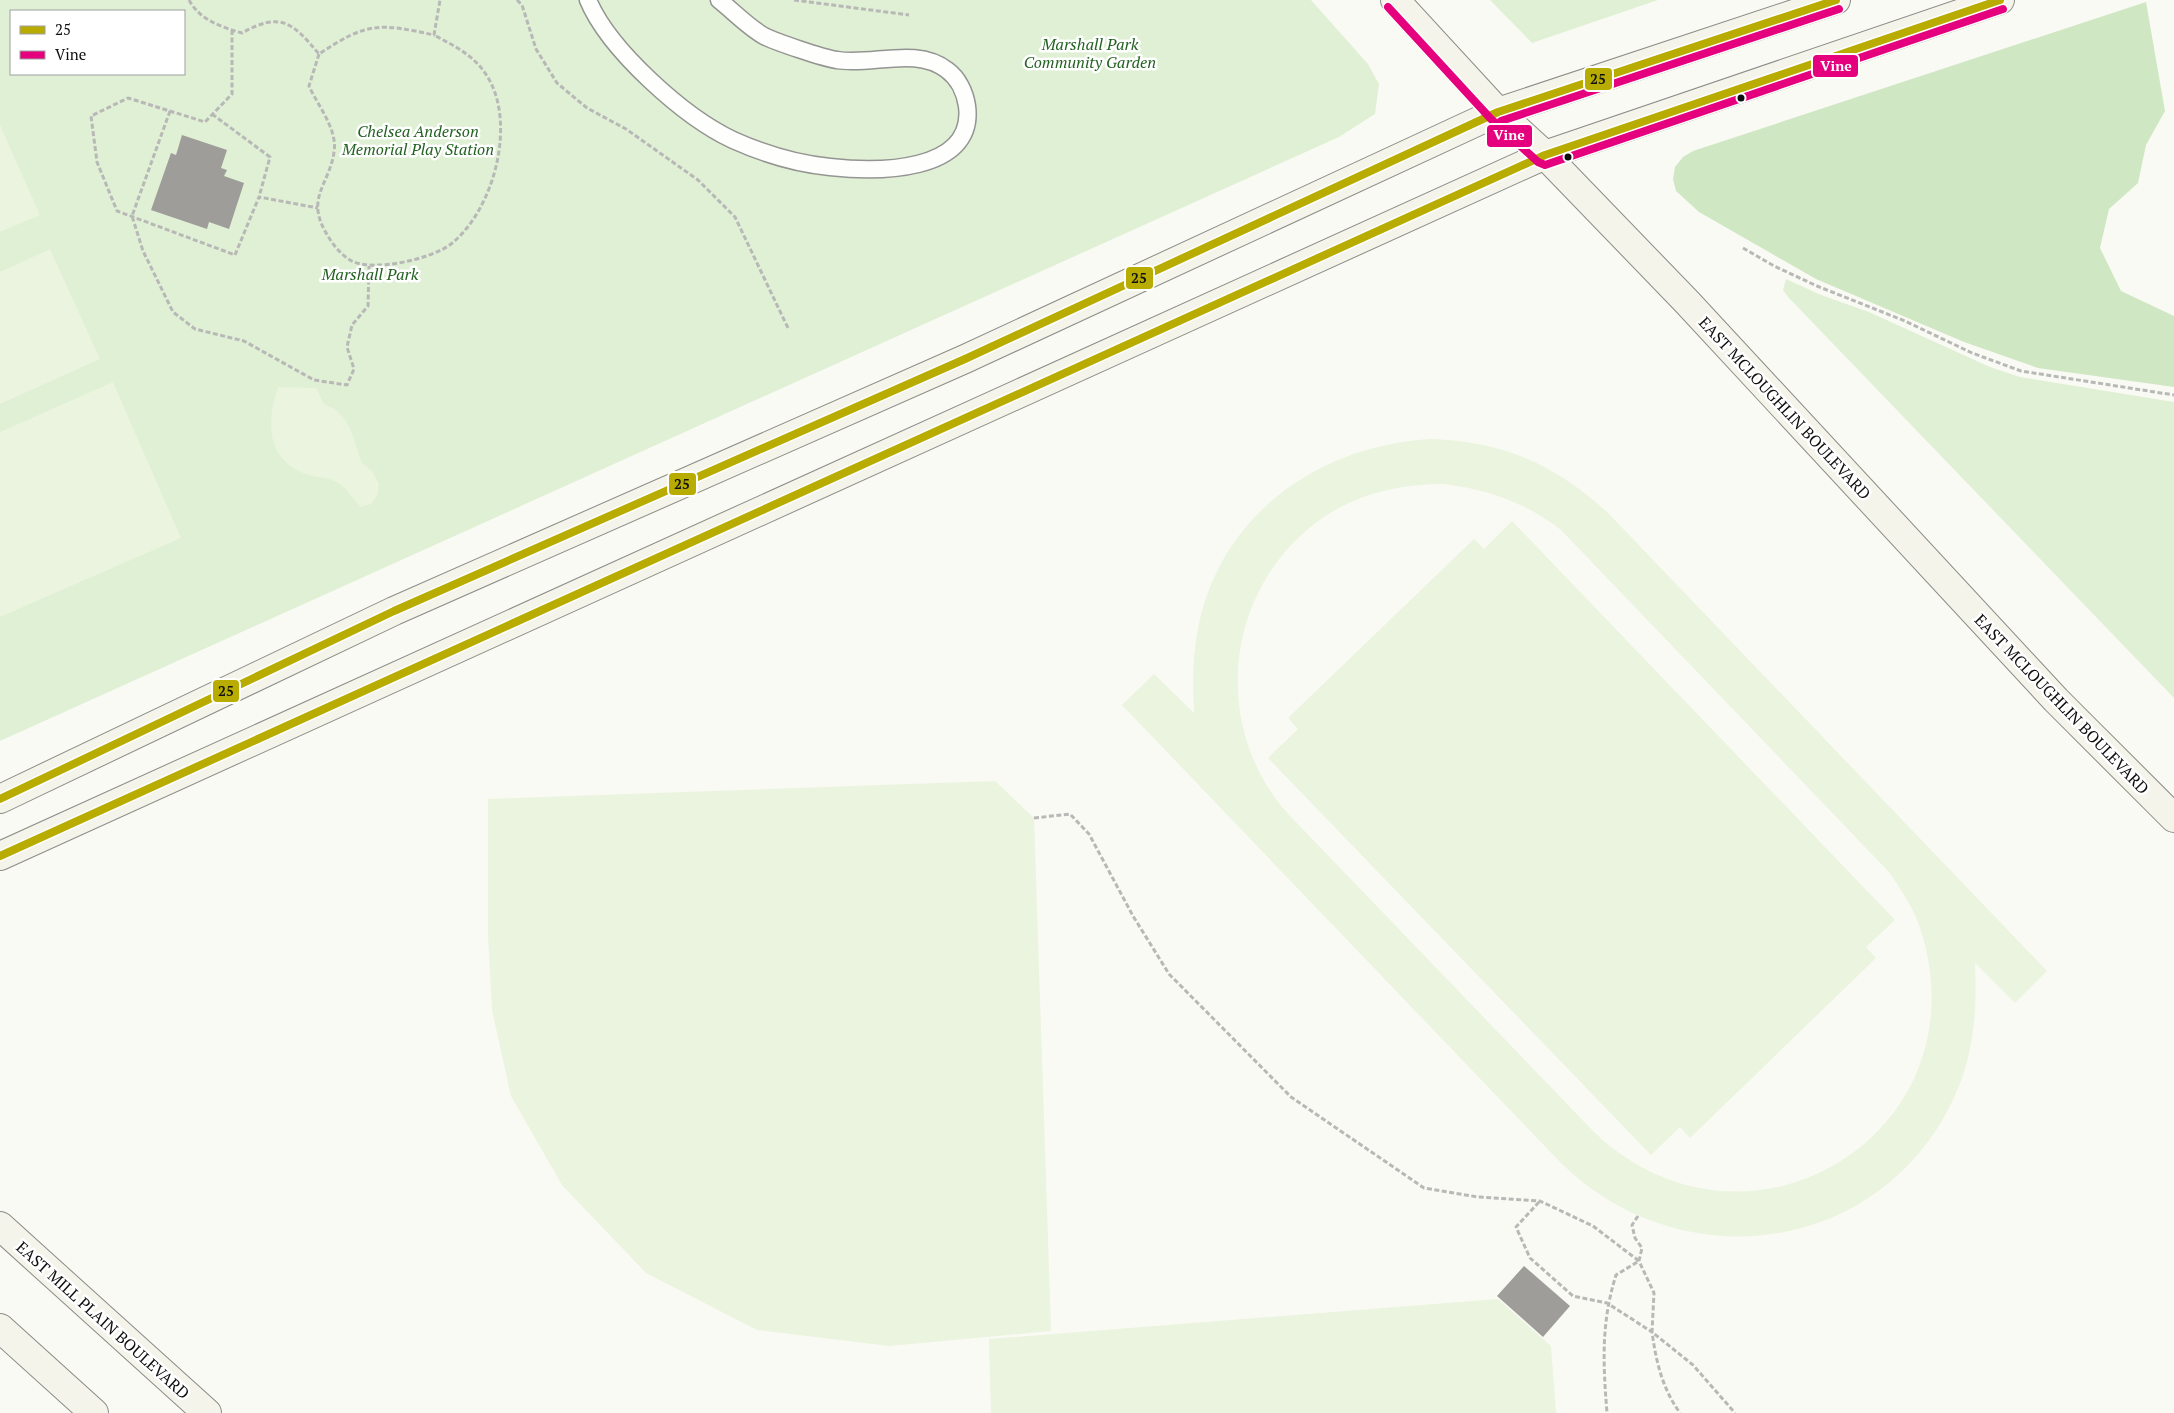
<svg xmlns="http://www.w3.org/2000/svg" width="2174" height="1413" font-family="'PT Serif',serif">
<rect width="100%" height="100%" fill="#fafaf4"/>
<path fill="#e0f0d5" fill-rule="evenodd" d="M 0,0 L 1311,0 L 1368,64 L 1379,84 L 1375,114 L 1339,137 L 0,741 ZM 11,11 L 184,11 L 184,74 L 11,74 Z
M 1490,0 L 1658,0 L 1532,43 Z
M 1786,279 L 1821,295 L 1869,312 L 1990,367 L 2020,377 L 2174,402 L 2174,698 L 1788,297 L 1783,290 Z"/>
<path fill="#cfe7c3" d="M 2146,2 L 2165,111 L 2146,145 L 2138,183 L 2109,209 L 2100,248 L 2121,291 L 2174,316 L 2174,387 L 2038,368 L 1964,342 L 1816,279 L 1699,212 L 1676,191 L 1673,179 L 1675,167 L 1683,157 L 1693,151 Z"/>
<path fill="#eaf4de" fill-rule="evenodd" d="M 0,125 L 40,215 L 0,232 Z
M 50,249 L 100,359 L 0,404 L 0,272 Z
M 113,382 L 181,538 L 0,617 L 0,432 Z
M 278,387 L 316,388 L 324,404 L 335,409 L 344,418 L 350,428 L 362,463 L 372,471 L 379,484 L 377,496 L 371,504 L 361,507 C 352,499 347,487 336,482 C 326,476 313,478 303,473 C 265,457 267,420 278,387 Z
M 1432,439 C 1504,442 1555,464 1608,513 L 2047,971 L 2015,1003 L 1975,963 C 1977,1012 1974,1057 1952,1102 C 1877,1256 1679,1280 1560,1162 L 1122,705 L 1154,674 L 1194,713 C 1193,687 1192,661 1197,634 C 1217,517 1317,445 1432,439 ZM 1444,484 C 1489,490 1525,502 1561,530 L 1889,872 C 1901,890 1915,910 1921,931 C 1985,1134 1746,1279 1593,1131 L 1291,817 C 1212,733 1222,597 1313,525 C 1351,495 1397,484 1444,484 Z
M 1512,521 L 1895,920 L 1866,947 L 1876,958 L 1690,1138 L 1680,1127 L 1651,1155 L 1268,758 L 1298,729 L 1288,718 L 1474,539 L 1484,549 Z
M 995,781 L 1034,818 L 1051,1331 L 889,1346 L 757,1330 L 646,1273 L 562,1185 L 511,1096 L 492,1010 L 488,935 L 488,799 Z
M 1498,1299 L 1551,1346 L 1556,1413 L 991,1413 L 989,1339 Z"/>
<path fill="#9e9d99" d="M 182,135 L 227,150 L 221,168 L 227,170 L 224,176 L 244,183 L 229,229 L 209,222 L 207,229 L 151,210 L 171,153 L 176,155 Z
M 1524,1266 L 1570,1306 L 1543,1337 L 1497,1296 Z"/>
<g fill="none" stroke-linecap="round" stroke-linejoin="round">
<defs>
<path id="lane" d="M 588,0 C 609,50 684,117 733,140 C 762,153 798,164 830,167 C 874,172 976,174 967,106 C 965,92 958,78 947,70 C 916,46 872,66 837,60 C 823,58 776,42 764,36 C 748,27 733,11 719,0"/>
<path id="secondary" d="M 1395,0 L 1498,112 L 1545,155 L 1687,302 L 2056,700 L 2174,818
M 0,799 L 394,611 L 965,359 L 1498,112 L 1836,0
M 0,856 L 1545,155 L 2000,0
M 0,1226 L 207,1413
M 0,1328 L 94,1413"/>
</defs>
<use href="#lane" stroke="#949492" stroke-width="19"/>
<use href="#secondary" stroke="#8b8b88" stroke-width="30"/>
<path stroke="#b8b8b7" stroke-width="3" stroke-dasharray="5 2.5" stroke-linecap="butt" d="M 189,0 C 200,20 221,27 242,33 C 281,11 293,23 319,54 C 367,22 379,23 434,35 L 440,0
M 517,0 L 522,5 L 536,49 L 557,83 L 587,108 L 626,129 L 698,180 L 735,217 L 788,328
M 794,0 L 909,15
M 232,30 L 232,94 L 205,122 L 128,98 L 91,116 L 97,162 L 117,211 L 235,255 L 259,197 L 318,208
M 319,54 L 309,86 C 318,106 338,130 334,152 C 330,183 306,197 325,231 C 331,242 339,253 350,260 C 371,273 432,259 451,244 C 494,210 517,123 487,76 C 474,55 454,46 434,35
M 170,111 L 132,216 L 143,251 L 173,312 L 195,329 L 244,341 L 314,380 L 347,385 L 354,369 L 347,347 L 352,325 L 368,306 L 369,266
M 212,114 L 270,157 L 259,197
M 1743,248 L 1774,266 L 1817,286 L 1905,321 L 1972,353 L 2021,371 L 2174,395
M 1034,818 L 1070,814 L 1089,834 L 1133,916 L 1169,974 L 1291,1097 L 1424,1188 L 1478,1197 L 1540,1201 L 1593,1226 L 1639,1261 L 1616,1275 C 1601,1323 1603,1363 1607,1413
M 1539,1202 L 1516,1227 L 1530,1258 L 1573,1296 L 1607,1303 L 1652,1332 C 1656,1361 1662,1388 1680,1413
M 1638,1216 L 1632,1225 L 1635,1238 L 1642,1248 L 1639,1261 L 1654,1293 L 1652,1332 L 1693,1365 L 1735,1413"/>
<use href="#lane" stroke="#fefefd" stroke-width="16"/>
<use href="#secondary" stroke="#f4f4eb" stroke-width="28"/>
<defs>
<path id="bus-1" d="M 0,799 L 394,611 L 965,359 L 1498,112 L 1836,0
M 0,856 L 1545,155 L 2000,0"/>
<path id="bus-2" d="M 1388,7 L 1491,119 L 1538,162 L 1545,165 L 2003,9
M 1501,121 L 1839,9"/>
</defs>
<use href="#bus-1" stroke="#fff" stroke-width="11"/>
<use href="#bus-2" stroke="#fff" stroke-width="11"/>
<use href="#bus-1" stroke="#b8ac01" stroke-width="8"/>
<use href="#bus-2" stroke="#e5007d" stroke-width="8"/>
</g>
<g fill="#0e0e0e" stroke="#fff" stroke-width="2">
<circle cx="1741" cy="98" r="4.5"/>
<circle cx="1568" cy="157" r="4.5"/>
</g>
<g text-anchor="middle" stroke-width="5" stroke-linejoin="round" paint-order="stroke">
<g font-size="16" font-style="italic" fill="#246222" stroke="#fff">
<text x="1090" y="50">Marshall Park<tspan x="1090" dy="18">Community Garden</tspan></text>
<text x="418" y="137">Chelsea Anderson<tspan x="418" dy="18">Memorial Play Station</tspan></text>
<text x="370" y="280">Marshall Park</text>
</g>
<g font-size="16" fill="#0e0e0e" stroke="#fff">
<text transform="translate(1785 408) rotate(47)" y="6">EAST MCLOUGHLIN BOULEVARD</text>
<text transform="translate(2062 704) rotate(46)" y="6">EAST MCLOUGHLIN BOULEVARD</text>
<text transform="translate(103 1320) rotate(42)" y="6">EAST MILL PLAIN BOULEVARD</text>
</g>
</g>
<g stroke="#fff" stroke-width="2">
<rect x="1812" y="54" width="47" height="24" rx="5" fill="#e5007d"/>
<rect x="1584" y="67" width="29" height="24" rx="5" fill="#b8ac01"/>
<rect x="1486" y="124" width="47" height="24" rx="5" fill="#e5007d"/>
<rect x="1125" y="266" width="29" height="24" rx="5" fill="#b8ac01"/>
<rect x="668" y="472" width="29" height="24" rx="5" fill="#b8ac01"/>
<rect x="212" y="679" width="28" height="24" rx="5" fill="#b8ac01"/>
</g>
<g font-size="14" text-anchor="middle" font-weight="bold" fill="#fff">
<text x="1836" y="71">Vine</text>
<text x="1509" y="140">Vine</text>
</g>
<g font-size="14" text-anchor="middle" font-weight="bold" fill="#111">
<text x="1598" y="84">25</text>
<text x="1139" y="283">25</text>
<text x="682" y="489">25</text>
<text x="226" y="696">25</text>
</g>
<rect x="10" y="10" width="175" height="65" fill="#ffffff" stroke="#9f9f9f"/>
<rect x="20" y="26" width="25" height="8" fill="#b8ac01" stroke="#9f9f9f"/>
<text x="55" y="35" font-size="15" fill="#0e0e0e">25</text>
<rect x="20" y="51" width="25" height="8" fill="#e5007d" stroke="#9f9f9f"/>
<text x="55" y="60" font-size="15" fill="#0e0e0e">Vine</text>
</svg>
